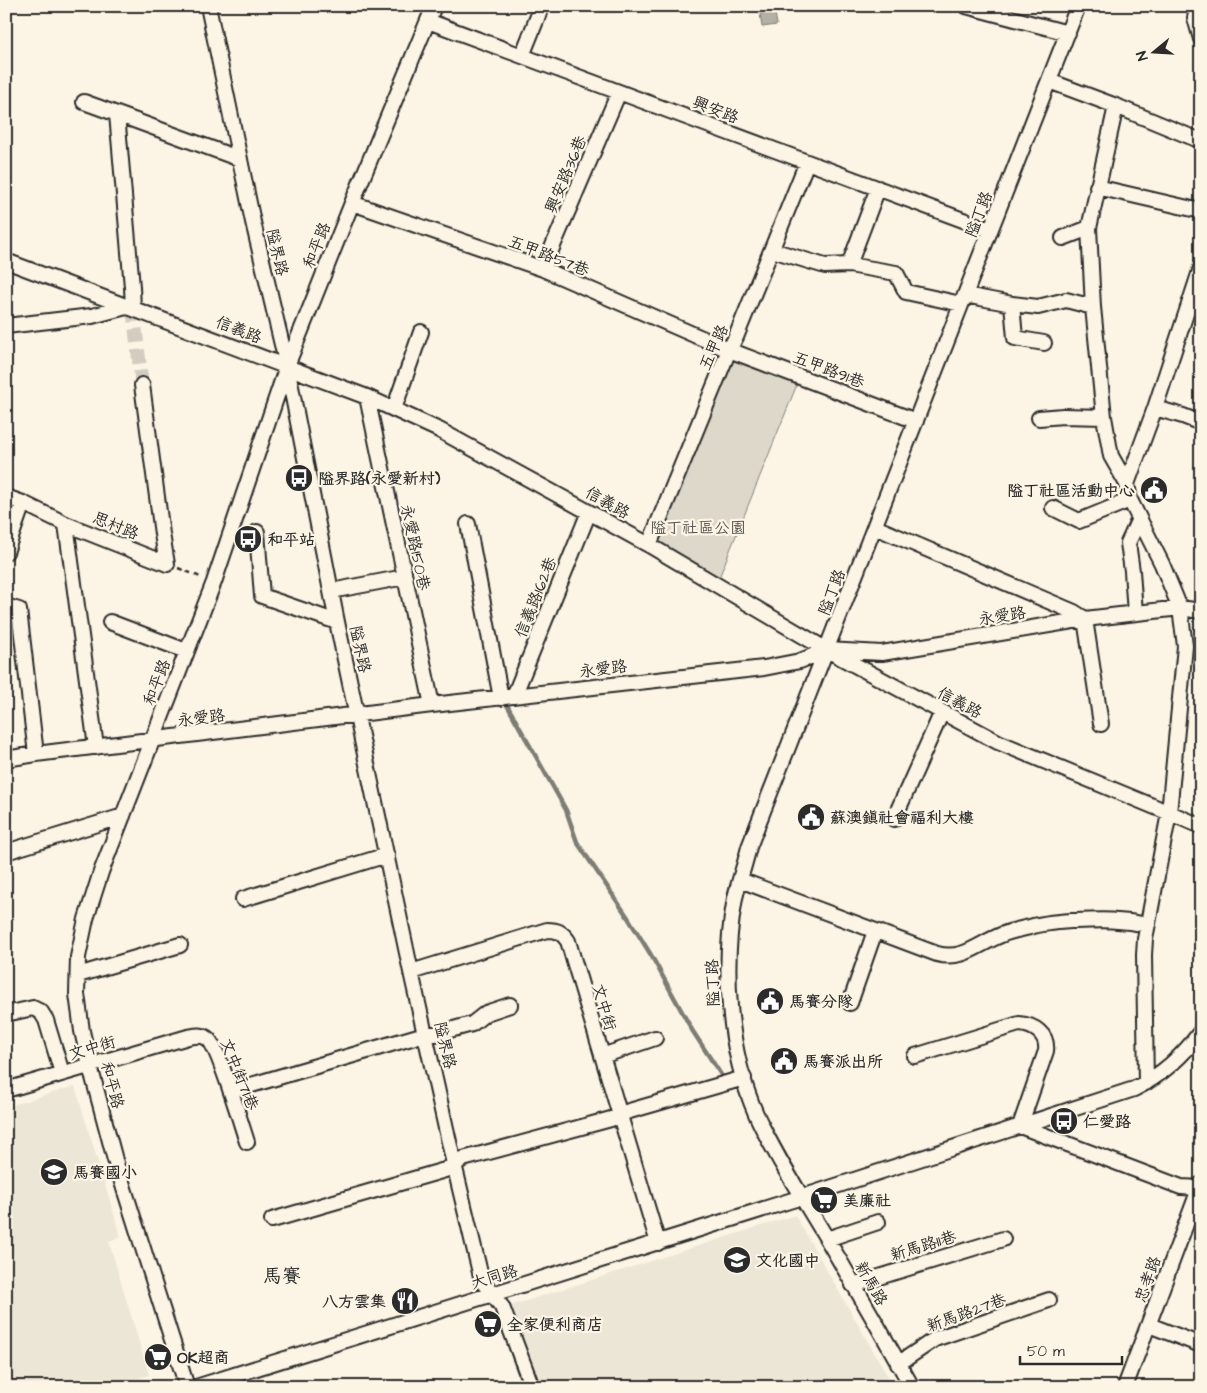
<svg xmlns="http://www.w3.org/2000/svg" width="1207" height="1393" font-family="'Architects Daughter','LXGW WenKai TC',sans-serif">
<rect width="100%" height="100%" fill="#fcf5e5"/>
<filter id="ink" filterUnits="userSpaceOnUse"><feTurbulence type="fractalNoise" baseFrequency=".02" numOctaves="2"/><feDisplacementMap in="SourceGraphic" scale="10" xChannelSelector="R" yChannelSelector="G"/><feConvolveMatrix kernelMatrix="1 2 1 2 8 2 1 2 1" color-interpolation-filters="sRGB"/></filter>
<g filter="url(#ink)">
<path fill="#ece6d7" d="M 75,1086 L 121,1237 L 109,1242 L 149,1375 L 112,1387 L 6,1387 L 6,1107 Z
M 795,1215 L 894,1387 L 541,1387 L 510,1306 Z"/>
<path fill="#ded8ca" stroke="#84827a" d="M 729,350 L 800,377 L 716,585 L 649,545 Z"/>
<path fill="#b4b0a5" stroke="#7d7b74" d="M 759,6 L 774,6 L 777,25 L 762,27 Z"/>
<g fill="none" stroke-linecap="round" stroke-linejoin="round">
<path stroke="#7d7b74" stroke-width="4.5" d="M 507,705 L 566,810 L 577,842 L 627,916 L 651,955 L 692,1030 L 725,1081
M 511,1350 L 524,1387"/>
<path stroke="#d2cdc0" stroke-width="14" stroke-dasharray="14 7" stroke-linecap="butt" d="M 133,308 L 142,385"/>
<defs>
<path id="minor" d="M 208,6 L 253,222 L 287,366 L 337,622 L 411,972 L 454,1164 L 482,1281 L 502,1307 L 532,1387
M 966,6 L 1068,33
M 1198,6 L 1195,18 L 1201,39
M 428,21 L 990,230
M 522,56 L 542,6
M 1049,81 L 1116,106 L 1201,141
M 84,102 L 117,114
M 1116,106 L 1089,228 L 1093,307 L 1104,417 L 1111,456 L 1127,484
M 1097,187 L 1201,211
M 352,203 L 543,269 L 729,350 L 916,421
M 1063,238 L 1089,228
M 772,250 L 825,266 L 849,265 L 896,273 L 906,292 L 961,304
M 6,261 L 367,397 L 439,430 L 649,545 L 827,650 L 998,742 L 1201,826
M 849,265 L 878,188
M 543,269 L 619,92
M 965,295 L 1012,304 L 1038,307 L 1066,300 L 1093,307
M 1012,304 L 1015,338 L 1044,343
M 133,308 L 132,287 L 117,114 L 240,159
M 6,326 L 92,316 L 126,307
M 142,385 L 162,534 L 167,564
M 367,397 L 432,705
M 1155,408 L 1183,416 L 1201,423
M 394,409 L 421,332
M 1039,418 L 1063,416 L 1104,417
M 6,497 L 23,503 L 66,524 L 167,564
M 1053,508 L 1079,521 L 1130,500
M 66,524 L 96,747
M 468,524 L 501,698
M 875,527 L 1074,612 L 1085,619
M 257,532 L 262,596 L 337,622
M 649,545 L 729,350 L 736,337 L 807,162
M 6,552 L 23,503
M 331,591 L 405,577
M 6,606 L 19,610 L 36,754
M 1135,613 L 1132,571 L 1128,543 L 1139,519
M 1085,619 L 1101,724
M 110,622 L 186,651
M 514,696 L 589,512
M 6,759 L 36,754 L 432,705 L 764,668 L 800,661 L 827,650 L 882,653 L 1085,619 L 1180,608 L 1201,611
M 894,819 L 942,712
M 6,852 L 123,816
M 740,880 L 937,954 C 963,961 978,944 1001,935 C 1010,931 1021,929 1030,927 C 1043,923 1058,922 1072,921 C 1100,920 1120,919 1148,925
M 243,899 L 387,855
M 411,972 L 547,930 C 557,930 562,932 568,941 L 658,1243
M 78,975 L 180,945
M 850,1003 L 875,931
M 6,1014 L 33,1008 L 41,1012 L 46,1020 L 62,1073
M 602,1056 L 655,1038
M 915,1056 L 1019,1024 C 1034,1025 1048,1034 1046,1051 L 1020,1126 L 1181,1187 L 1201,1188
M 1146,1083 L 1144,955 L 1145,939 L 1169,813 L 1185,646 L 1180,608 L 1162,564 L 1130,500 L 1127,484 L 1155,408 L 1201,268
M 6,1090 L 188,1037 C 194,1036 201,1034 207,1038 C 218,1045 241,1124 247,1142
M 231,1091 L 425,1034 L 435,1034 L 472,1024 L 486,1013 L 510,1005
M 272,1220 L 445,1170 L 463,1159 L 611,1119 L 626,1112 L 744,1078
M 827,1239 L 878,1222
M 853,1285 L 1003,1239
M 1149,1325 L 1201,1345
M 898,1364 L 935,1339 L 1049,1300
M 187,1387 L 115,1160 L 90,1066 L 82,1031 L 77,994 L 78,957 L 86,919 L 101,872 L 214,582 L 287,366 L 352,203 L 434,6
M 196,1387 L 802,1197 L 1134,1089 C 1160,1076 1184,1055 1201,1031
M 912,1387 C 884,1337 856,1288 827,1239 C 803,1198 776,1158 756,1114 C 728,1050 722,967 735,898 C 739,881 745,864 749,847 L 1078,6
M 1125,1387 L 1201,1184"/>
</defs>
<use href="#minor" stroke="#2b2b2b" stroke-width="18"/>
<path stroke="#2b2b2b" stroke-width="2.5" stroke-dasharray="5 4" stroke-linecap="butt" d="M 178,568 L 203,578"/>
<use href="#minor" stroke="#fcf5e5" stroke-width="14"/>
</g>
</g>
<defs>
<symbol id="bus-disc" viewBox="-11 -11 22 22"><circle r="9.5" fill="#2b2b2b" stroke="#fcf5e5"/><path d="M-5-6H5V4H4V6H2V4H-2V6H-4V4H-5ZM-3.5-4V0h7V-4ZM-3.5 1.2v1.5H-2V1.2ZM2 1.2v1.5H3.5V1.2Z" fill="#fff"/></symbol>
<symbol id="civic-disc" viewBox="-11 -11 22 22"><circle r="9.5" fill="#2b2b2b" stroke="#fcf5e5"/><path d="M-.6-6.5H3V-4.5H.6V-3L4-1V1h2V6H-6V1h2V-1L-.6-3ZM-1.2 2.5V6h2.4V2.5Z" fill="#fff"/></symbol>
<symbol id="school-disc" viewBox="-11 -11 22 22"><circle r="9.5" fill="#2b2b2b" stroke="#fcf5e5"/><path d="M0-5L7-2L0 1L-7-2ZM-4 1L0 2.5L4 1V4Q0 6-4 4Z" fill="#fff"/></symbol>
<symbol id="supermarket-disc" viewBox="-11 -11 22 22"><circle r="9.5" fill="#2b2b2b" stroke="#fcf5e5"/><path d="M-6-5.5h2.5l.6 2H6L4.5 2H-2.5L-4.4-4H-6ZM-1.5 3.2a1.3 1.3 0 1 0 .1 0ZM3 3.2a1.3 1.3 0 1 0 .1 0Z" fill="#fff"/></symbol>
<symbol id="restaurant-disc" viewBox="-11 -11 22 22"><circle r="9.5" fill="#2b2b2b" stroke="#fcf5e5"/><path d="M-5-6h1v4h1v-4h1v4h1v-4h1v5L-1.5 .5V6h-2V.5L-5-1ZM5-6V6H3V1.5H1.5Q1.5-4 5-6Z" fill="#fff"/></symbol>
</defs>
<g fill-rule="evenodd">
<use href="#bus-disc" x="283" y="462" width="32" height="32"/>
<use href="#civic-disc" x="1138" y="474" width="32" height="32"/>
<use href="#bus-disc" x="232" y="523" width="32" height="32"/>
<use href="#civic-disc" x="795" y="801" width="32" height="32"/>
<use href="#civic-disc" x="754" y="985" width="32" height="32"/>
<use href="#civic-disc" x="768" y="1045" width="32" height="32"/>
<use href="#bus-disc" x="1048" y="1105" width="32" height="32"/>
<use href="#school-disc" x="38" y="1156" width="32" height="32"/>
<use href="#supermarket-disc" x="808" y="1184" width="32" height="32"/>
<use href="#school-disc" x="721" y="1244" width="32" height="32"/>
<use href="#restaurant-disc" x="389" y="1285" width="32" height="32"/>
<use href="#supermarket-disc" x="472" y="1308" width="32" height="32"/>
<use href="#supermarket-disc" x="142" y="1341" width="32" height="32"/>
</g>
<g text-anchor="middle" stroke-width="4.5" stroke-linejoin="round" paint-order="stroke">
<g font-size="16" fill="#2b2b2b" stroke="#fcf5e5">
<text transform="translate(716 109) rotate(21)" y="6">興安路</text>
<text transform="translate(565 174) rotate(-67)" y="6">興安路36巷</text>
<text transform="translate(978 214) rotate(-69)" y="6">隘丁路</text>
<text transform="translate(316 245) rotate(-68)" y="6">和平路</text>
<text transform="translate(278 252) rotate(77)" y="6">隘界路</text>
<text transform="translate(549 255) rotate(21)" y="6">五甲路57巷</text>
<text transform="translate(239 329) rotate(21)" y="6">信義路</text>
<text transform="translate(713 347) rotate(-66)" y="6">五甲路</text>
<text transform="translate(829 369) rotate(21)" y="6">五甲路91巷</text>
<text transform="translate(608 502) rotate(29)" y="6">信義路</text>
<text transform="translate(116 525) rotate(22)" y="6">思村路</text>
<text transform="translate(416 547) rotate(78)" y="6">永愛路150巷</text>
<text transform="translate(831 592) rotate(-69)" y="6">隘丁路</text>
<text transform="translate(535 597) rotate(-68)" y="6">信義路162巷</text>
<text transform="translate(1002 615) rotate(-9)" y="6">永愛路</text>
<text transform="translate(361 649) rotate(78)" y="6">隘界路</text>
<text transform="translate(603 668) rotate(-7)" y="6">永愛路</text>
<text transform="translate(156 682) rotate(-69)" y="6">和平路</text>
<text transform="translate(960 702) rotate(28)" y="6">信義路</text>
<text transform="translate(201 717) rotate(-7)" y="6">永愛路</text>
<text transform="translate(712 983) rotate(-92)" y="6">隘丁路</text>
<text transform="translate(605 1007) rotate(74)" y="6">文中街</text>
<text transform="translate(446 1045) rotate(77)" y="6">隘界路</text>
<text transform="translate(92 1047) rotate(-16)" y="6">文中街</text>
<text transform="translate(240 1074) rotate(68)" y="6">文中街71巷</text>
<text transform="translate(113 1085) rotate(75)" y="6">和平路</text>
<text transform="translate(923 1245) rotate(-17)" y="6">新馬路11巷</text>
<text transform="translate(494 1276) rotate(-17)" y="6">大同路</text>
<text transform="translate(1147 1279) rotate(-70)" y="6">忠孝路</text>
<text transform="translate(872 1283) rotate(60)" y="6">新馬路</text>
<text transform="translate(966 1312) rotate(-20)" y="6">新馬路27巷</text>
</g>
<g font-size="16" font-weight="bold" fill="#2b2b2b" stroke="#fcf5e5" text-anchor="start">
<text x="318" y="484">隘界路(永愛新村)</text>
<text x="1135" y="496" text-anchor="end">隘丁社區活動中心</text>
<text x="267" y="545">和平站</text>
<text x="830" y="823">蘇澳鎮社會福利大樓</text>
<text x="789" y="1007">馬賽分隊</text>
<text x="803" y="1067">馬賽派出所</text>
<text x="1083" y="1127">仁愛路</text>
<text x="73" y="1178">馬賽國小</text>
<text x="843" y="1206">美廉社</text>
<text x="756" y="1266">文化國中</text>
<text x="386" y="1307" text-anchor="end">八方雲集</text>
<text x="507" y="1330">全家便利商店</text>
<text x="177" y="1363">OK超商</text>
</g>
<g font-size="16" fill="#585653" stroke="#fcf5e5">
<text x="698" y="533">隘丁社區公園</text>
</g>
<g font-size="19" fill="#2b2b2b" stroke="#fcf5e5">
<text x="282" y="1282">馬賽</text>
</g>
</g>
<rect width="1207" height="1393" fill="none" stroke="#fcf5e5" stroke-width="25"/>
<rect x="12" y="12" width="1182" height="1368" fill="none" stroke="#2b2b2b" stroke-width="2" filter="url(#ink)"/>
<g transform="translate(1154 52) rotate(252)" stroke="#fcf5e5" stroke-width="4" paint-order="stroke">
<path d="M0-4L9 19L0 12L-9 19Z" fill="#2b2b2b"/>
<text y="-8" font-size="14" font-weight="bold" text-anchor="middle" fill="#2b2b2b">N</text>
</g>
<path d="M1020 1356v8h102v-8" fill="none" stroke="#2b2b2b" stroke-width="2.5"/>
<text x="1027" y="1356" font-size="15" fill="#2b2b2b" stroke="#fcf5e5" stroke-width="4" paint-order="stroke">50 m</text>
</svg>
